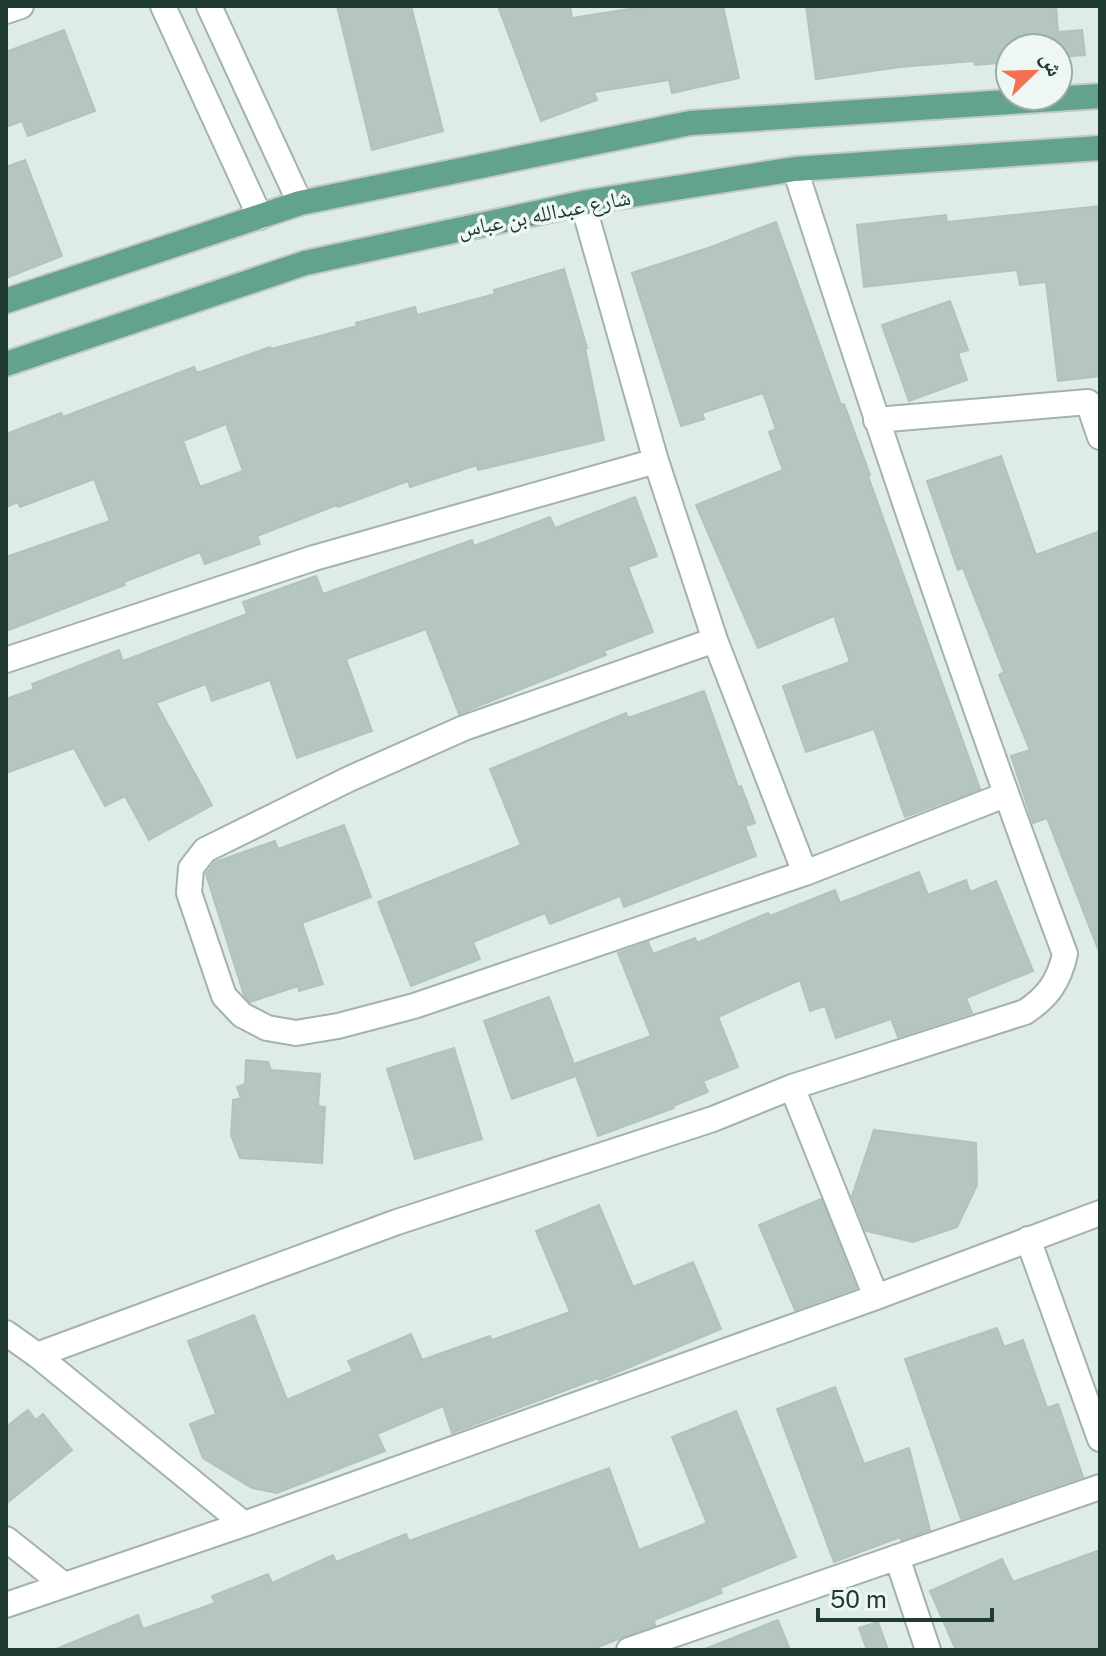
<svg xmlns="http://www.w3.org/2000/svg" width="1106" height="1656" font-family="'Public Sans','Noto Naskh Arabic',sans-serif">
<rect width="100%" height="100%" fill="#dfebe5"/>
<path fill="#b4c6be" stroke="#b1c4bb" stroke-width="2" fill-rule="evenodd" d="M 337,6 L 411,6 L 443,131 L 372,150 Z
M 498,6 L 570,6 L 572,18 L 648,6 L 723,6 L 739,78 L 672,93 L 669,80 L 594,92 L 597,100 L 541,121 Z
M 806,6 L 1056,6 L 1058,32 L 1082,30 L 1085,55 L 1058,57 L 1058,48 L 1010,48 L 1010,62 L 975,65 L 974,61 L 900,67 L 816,79 Z
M 64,30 L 95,111 L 28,136 L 22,121 L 6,127 L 6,52 Z
M 25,160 L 62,256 L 6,278 L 6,167 Z
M 1100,206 L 1100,376 L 1058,381 L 1046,282 L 1020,285 L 1017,270 L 864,287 L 857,225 L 946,215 L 947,222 Z
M 776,222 L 841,405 L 844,404 L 870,475 L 868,476 L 980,789 L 905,817 L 874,729 L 806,752 L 783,686 L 850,662 L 834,616 L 758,648 L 696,505 L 783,470 L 769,432 L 776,429 L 763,393 L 702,413 L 704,419 L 681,426 L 632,273 L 711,247 Z
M 564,269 L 587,348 L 585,348 L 604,440 L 478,470 L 477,465 L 410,487 L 408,481 L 338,507 L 337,505 L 257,536 L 260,544 L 205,564 L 200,552 L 124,582 L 125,585 L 6,631 L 6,557 L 110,521 L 94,479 L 20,507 L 18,502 L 6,507 L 6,434 L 61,413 L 63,417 L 194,367 L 197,373 L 270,347 L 271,349 L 357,326 L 356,323 L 415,307 L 417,315 L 495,294 L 494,290 ZM 226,424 L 243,471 L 200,487 L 183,441 Z
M 950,301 L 968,350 L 958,353 L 967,380 L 909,401 L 882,325 Z
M 1001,456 L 1036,555 L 1100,531 L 1100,954 L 1047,818 L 1033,823 L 1011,756 L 1030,750 L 999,675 L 1004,672 L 963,568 L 958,570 L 927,481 Z
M 635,497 L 657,556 L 628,567 L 653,632 L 604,651 L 606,655 L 459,714 L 426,629 L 346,659 L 372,731 L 297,758 L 270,680 L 212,701 L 206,684 L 156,703 L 212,805 L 149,840 L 125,796 L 105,806 L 74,748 L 6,773 L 6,699 L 34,689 L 32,684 L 119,650 L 123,661 L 247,614 L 243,602 L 316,576 L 323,594 L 472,540 L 474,546 L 550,517 L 555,528 Z
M 704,691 L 738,787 L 741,786 L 755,823 L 745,826 L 756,856 L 624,907 L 620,896 L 550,924 L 545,913 L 473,942 L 480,959 L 411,986 L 378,902 L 521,845 L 490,769 L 626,713 L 628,718 Z
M 344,825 L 371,897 L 302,923 L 323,984 L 299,991 L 298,986 L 250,1002 L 244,995 L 206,874 L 215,862 L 275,841 L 278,849 Z
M 919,872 L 928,895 L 966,880 L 970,892 L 996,881 L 1033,971 L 966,998 L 972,1013 L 898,1037 L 891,1019 L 836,1038 L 825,1006 L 810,1011 L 800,980 L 718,1017 L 738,1067 L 703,1081 L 708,1092 L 673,1106 L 674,1108 L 598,1136 L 576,1076 L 512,1099 L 484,1021 L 549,997 L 574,1064 L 651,1036 L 618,953 L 648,942 L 653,954 L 695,938 L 697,943 L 768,913 L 770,916 L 835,890 L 840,903 Z
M 454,1048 L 482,1139 L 415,1159 L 387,1069 Z
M 246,1060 L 268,1062 L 271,1070 L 320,1074 L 318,1106 L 325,1107 L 322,1163 L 240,1158 L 231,1135 L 233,1100 L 241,1098 L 237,1087 L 245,1084 Z
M 874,1130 L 976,1143 L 977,1185 L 957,1227 L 913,1242 L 866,1231 L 852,1196 Z
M 821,1199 L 856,1288 L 795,1310 L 759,1225 Z
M 599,1205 L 633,1287 L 693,1262 L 721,1329 L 599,1380 L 598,1378 L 452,1433 L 443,1406 L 377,1434 L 385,1451 L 277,1493 L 252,1488 L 203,1458 L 190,1424 L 216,1414 L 188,1341 L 254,1315 L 287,1400 L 353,1371 L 348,1361 L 411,1334 L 422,1360 L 490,1336 L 492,1340 L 570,1312 L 536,1231 Z
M 997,1328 L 1004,1347 L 1023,1340 L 1047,1408 L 1058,1404 L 1083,1477 L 961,1519 L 905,1359 Z
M 835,1387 L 864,1464 L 909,1448 L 930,1530 L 901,1540 L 900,1537 L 834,1562 L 777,1409 Z
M 28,1410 L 36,1420 L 43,1414 L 72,1450 L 6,1504 L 6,1427 Z
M 736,1411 L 796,1557 L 720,1588 L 722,1593 L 654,1620 L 655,1625 L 590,1650 L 54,1650 L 138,1615 L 143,1629 L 215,1603 L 212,1596 L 268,1574 L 272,1583 L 333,1555 L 336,1562 L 406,1534 L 409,1541 L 609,1468 L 639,1550 L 707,1523 L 672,1437 Z
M 1100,1550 L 1100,1650 L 956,1650 L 930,1591 L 1002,1559 L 1013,1582 Z
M 778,1620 L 790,1650 L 705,1650 L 705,1649 Z
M 878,1622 L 888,1650 L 867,1650 L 859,1628 Z"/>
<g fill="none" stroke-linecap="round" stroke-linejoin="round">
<defs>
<path id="minor" d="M 163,6 L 260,217
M 209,6 L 300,203
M 6,11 L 21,6
M 583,204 L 656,461 L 715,640 L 805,873
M 876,420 L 1088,402 L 1100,437
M 715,640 L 464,728 L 349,779 L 205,850 L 191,868 L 189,893 L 224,996 L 242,1015 L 267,1028 L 296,1033 L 338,1026 L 414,1006 L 805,873 L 1005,795
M 6,660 L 314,558 L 656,461
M 792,1087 L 876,1297
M 1028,1239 L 1100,1439
M 6,1333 L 37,1355 L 244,1524
M 37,1355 L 397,1222 L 713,1119 L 792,1087 L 1025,1012 C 1048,997 1059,981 1065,954 C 968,695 880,433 795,169
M 6,1539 L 64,1585
M 897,1557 L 928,1650
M 6,1605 L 244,1524 L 876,1297 L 1100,1213
M 629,1650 L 1100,1487"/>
<path id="major" d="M 6,301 L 300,203 L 690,123 L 1100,96
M 6,364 L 305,263 L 587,202 L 795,169 L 1100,148"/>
</defs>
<use href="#minor" stroke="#a2b3ac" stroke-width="28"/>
<use href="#major" stroke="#c1c8c6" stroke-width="28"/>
<use href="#minor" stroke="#fff" stroke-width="24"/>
<use href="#major" stroke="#62a28e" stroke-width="24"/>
</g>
<g text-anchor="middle" stroke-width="7" stroke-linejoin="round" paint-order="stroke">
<g font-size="22" fill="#203b32" stroke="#eff7f3">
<text transform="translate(544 213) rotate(-11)" y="8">شارع عبدالله بن عباس</text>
</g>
</g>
<rect width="1106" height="1656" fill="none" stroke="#203b32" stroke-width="16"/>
<g transform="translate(1034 72) rotate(67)"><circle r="38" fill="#eff7f3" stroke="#9caca6" stroke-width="2"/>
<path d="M0-6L14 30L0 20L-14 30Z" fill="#f67052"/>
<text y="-12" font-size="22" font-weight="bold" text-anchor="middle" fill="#203b32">ش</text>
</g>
<path d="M818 1608v12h174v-12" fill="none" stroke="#203b32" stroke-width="4"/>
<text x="830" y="1608" font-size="24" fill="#203b32" stroke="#eff7f3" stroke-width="6" paint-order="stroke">50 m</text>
</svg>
